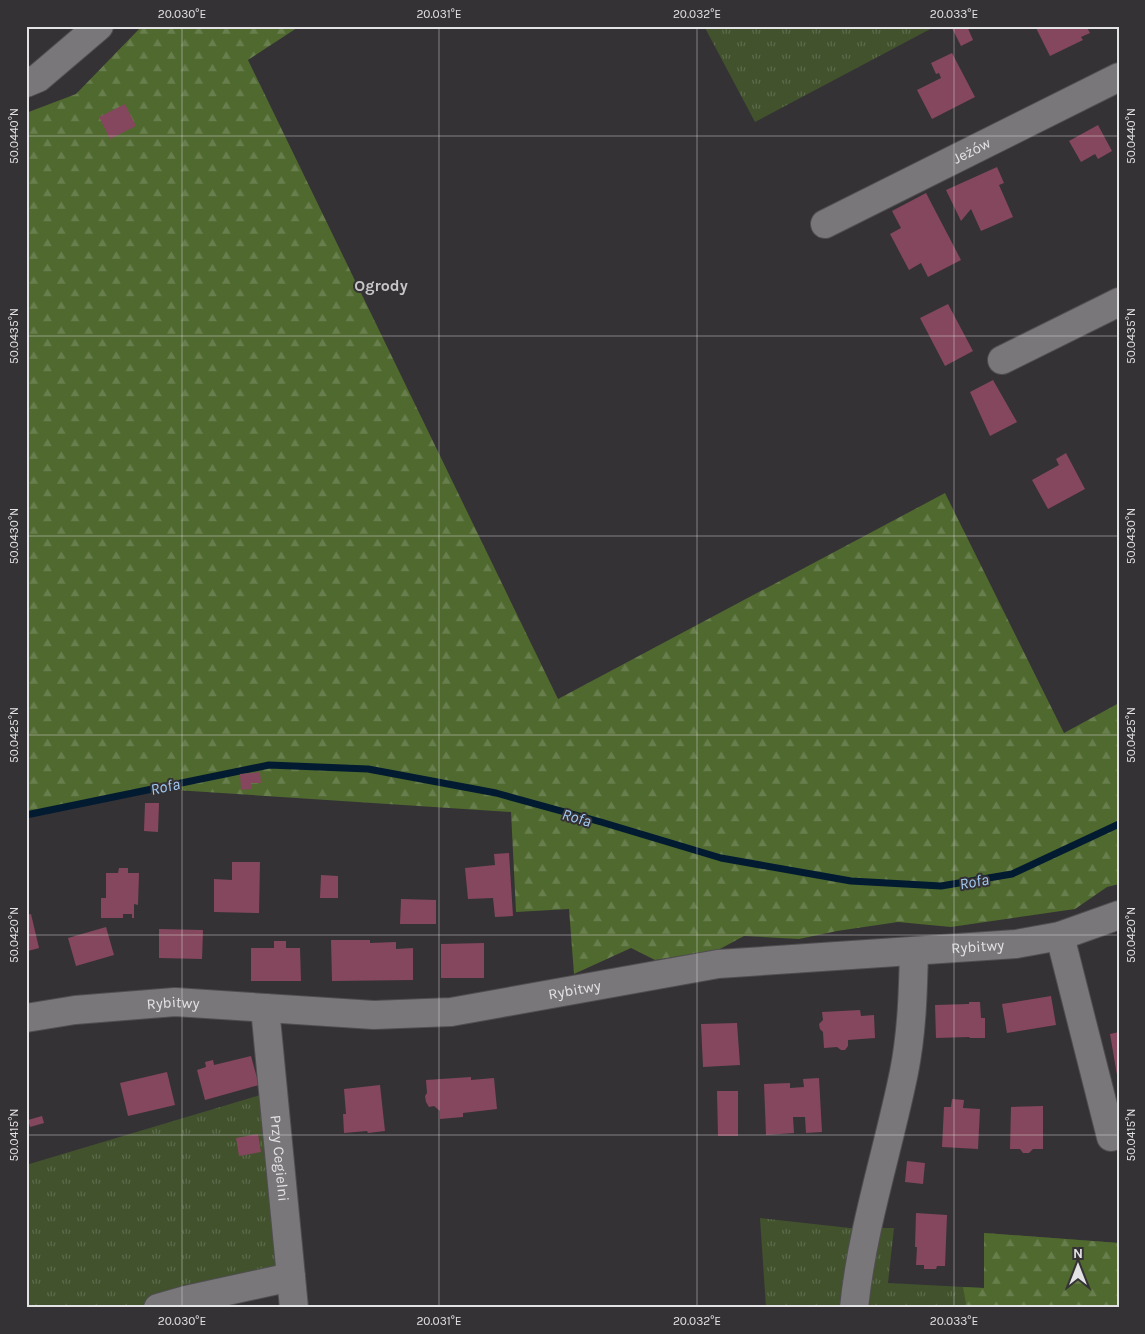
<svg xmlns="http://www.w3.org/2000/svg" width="1145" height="1334" font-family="Karla,sans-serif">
<defs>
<pattern id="grass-tufts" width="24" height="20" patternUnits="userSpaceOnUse" patternTransform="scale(1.25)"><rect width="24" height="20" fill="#41522d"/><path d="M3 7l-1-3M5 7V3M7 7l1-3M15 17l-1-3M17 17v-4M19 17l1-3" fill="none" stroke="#5c6b4b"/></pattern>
<pattern id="forest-firs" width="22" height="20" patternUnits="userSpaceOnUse" patternTransform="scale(1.25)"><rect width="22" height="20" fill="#4f692f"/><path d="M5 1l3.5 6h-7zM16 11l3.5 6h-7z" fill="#687e4d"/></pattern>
</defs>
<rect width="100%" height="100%" fill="#343235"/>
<path fill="url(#grass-tufts)" d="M 704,26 L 936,26 L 755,122 Z
M 267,1093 L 283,1273 L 147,1308 L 26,1308 L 26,1165 Z
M 760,1218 L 850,1228 L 894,1228 L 888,1283 L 984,1288 L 984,1233 L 1119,1243 L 1119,1308 L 766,1308 Z"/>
<path fill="url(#forest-firs)" d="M 142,26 L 300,26 L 248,60 L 558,699 L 945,493 L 1064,733 L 1119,703 L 1119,884 L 1107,887 L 1075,909 L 951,927 L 898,922 L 837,931 L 799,939 L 744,936 L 718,950 L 655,960 L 631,948 L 574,974 L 569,909 L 516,912 L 511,812 L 160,789 L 52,810 L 26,817 L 26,113 L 76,94 Z
M 984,1233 L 1119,1243 L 1119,1308 L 969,1308 L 966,1304 L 963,1287 L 984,1288 Z"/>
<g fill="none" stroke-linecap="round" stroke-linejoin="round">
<path stroke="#021b31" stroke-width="7" d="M 26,815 L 269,765 L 368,769 L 496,793 L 601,822 L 721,858 L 851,881 L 941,886 L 1012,874 L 1119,824"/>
</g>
<path fill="#85475d" d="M 951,26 L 967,26 L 973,40 L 961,46 Z
M 1035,26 L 1086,26 L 1090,33 L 1081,37 L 1083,40 L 1050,56 Z
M 952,53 L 975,97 L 932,119 L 917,90 L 941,78 L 939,73 L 936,74 L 931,63 Z
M 125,104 L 136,126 L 110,139 L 99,117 Z
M 1098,125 L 1112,151 L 1098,159 L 1095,154 L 1081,162 L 1069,141 Z
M 997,167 L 1004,183 L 999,185 L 1013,217 L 981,231 L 971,209 L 961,221 L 946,190 Z
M 926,193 L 961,260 L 928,277 L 921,263 L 909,270 L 890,234 L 901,228 L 892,211 Z
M 948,304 L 973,351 L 945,366 L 920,318 Z
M 993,380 L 1017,422 L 990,436 L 970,392 Z
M 1066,453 L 1085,489 L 1048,509 L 1032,480 L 1059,465 L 1056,459 Z
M 260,772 L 261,783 L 251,783 L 251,789 L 241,790 L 240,774 Z
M 145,803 L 159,803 L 158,832 L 144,831 Z
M 509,853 L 513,916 L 495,917 L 493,898 L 468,899 L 465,868 L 495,865 L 494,854 Z
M 232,862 L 260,862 L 259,913 L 214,912 L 214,879 L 232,880 Z
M 119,868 L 128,868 L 128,873 L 139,873 L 138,905 L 134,904 L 134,918 L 132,918 L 132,914 L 123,914 L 123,918 L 101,918 L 101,898 L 106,898 L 106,873 L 118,873 Z
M 321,875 L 338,876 L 338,898 L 320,898 Z
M 401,899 L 436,900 L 436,924 L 400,924 Z
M 31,914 L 39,948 L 28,951 L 29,956 L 26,957 L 26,915 Z
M 106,927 L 114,955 L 76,966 L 68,938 Z
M 159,929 L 203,930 L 202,959 L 159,958 Z
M 331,940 L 370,940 L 370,943 L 396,942 L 396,949 L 413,948 L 413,980 L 332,981 Z
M 274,941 L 286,941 L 286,948 L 300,948 L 301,981 L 251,981 L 251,948 L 274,948 Z
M 484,943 L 484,978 L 441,978 L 441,944 Z
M 1051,996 L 1056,1025 L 1007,1033 L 1002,1004 Z
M 969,1002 L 980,1002 L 981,1018 L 985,1018 L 985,1038 L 970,1038 L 969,1037 L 936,1038 L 935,1005 L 969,1004 Z
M 860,1010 L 861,1016 L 874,1015 L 875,1038 L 848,1040 L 848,1046 L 845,1050 L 841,1050 L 837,1047 L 824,1048 L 823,1032 L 820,1029 L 819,1024 L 823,1020 L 822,1012 Z
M 737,1023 L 740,1065 L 703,1067 L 701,1024 Z
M 1119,1032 L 1119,1081 L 1118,1081 L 1110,1034 Z
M 251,1056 L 259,1085 L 205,1100 L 197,1070 L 206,1067 L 205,1062 L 213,1060 L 214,1065 Z
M 167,1072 L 175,1105 L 128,1116 L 120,1083 Z
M 471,1077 L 471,1080 L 494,1078 L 497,1109 L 463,1113 L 463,1117 L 440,1119 L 440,1111 L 434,1106 L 429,1107 L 426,1102 L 425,1096 L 427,1093 L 426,1080 Z
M 819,1078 L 822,1132 L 806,1133 L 805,1117 L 793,1117 L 794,1133 L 766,1135 L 764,1084 L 790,1083 L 790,1088 L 804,1087 L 803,1079 Z
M 380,1085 L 385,1131 L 368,1133 L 367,1131 L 344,1133 L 343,1114 L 346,1114 L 344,1089 Z
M 717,1091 L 738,1091 L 738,1136 L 718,1136 Z
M 952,1099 L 964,1100 L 963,1108 L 980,1109 L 978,1149 L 942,1147 L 944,1107 L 951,1107 Z
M 1043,1106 L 1043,1149 L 1033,1149 L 1029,1153 L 1023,1153 L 1020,1149 L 1010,1149 L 1011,1107 Z
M 42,1116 L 44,1123 L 30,1127 L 28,1120 Z
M 258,1134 L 261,1152 L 239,1156 L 236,1138 Z
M 907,1161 L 925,1163 L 923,1184 L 905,1182 Z
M 916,1213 L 947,1215 L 945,1266 L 937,1266 L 936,1269 L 924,1269 L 924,1265 L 916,1265 L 917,1247 L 915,1247 Z"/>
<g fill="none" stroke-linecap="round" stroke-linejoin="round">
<defs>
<g id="minor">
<path d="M 26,83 L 38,78 L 99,26"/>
<path id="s1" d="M 825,224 L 1119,77"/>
<path d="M 1002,360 L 1119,302"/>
<path d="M 1060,936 L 1111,1137"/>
<path id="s2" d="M 265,1008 L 294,1308"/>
<path id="s3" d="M 26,1018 L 75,1010 L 175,1002 L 374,1015 L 451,1012 L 718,964 L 1016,944 L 1060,936 L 1119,915"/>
<path d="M 158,1308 L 186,1300 L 291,1277"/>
<path d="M 854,1308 C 862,1228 888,1151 904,1072 C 912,1032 913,991 914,951"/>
</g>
</defs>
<use href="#minor" stroke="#504e51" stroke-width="30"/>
<use href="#minor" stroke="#7a777b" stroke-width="28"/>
</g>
<path fill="none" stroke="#e3e2e4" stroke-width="1" stroke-opacity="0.45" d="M 182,26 L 182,1308M 439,26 L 439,1308M 697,26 L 697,1308M 954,26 L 954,1308M 26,136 L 1119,136M 26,336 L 1119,336M 26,536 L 1119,536M 26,735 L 1119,735M 26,935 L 1119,935M 26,1135 L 1119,1135"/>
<g text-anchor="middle" stroke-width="4" stroke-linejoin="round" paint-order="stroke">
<g font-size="15" fill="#e3e2e4" stroke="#343235">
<text dy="5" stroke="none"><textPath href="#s1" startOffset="164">Jeżów</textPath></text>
<text dy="5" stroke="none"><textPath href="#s3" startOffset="958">Rybitwy</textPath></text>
<text dy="5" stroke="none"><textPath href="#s3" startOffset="552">Rybitwy</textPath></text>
<text dy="5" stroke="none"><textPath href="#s3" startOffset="148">Rybitwy</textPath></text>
<text dy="5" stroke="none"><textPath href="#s2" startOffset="151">Przy Cegielni</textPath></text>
</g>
<g font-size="16" font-weight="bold" fill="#c8c5c9" stroke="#343235">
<text x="381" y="291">Ogrody</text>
</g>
<g font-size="16" font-style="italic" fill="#a2cbf3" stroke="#343235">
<text transform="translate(165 786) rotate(-12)" y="6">Rofa</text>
<text transform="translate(577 817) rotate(16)" y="6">Rofa</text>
<text transform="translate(974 881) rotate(-10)" y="6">Rofa</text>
</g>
</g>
<rect width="1145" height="1334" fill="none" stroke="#343235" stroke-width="55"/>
<g transform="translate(1078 1266)" stroke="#343235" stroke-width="4" paint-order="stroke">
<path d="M0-4L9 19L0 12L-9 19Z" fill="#e3e2e4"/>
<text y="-8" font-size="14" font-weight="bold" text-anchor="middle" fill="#e3e2e4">N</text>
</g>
<rect x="28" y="28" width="1090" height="1278" fill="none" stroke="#e3e2e4" stroke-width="2"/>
<g font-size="12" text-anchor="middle" fill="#e3e2e4">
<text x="182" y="18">20.030°E</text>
<text x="439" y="18">20.031°E</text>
<text x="697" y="18">20.032°E</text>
<text x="954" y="18">20.033°E</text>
<text transform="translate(14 136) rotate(-90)" y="4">50.0440°N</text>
<text transform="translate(1131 136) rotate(-90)" y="4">50.0440°N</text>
<text transform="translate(14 336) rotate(-90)" y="4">50.0435°N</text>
<text transform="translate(1131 336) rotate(-90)" y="4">50.0435°N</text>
<text transform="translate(14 536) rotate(-90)" y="4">50.0430°N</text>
<text transform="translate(1131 536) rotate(-90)" y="4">50.0430°N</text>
<text transform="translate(14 735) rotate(-90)" y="4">50.0425°N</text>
<text transform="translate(1131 735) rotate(-90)" y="4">50.0425°N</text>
<text transform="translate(14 935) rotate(-90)" y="4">50.0420°N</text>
<text transform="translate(1131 935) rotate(-90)" y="4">50.0420°N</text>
<text transform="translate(14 1135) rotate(-90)" y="4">50.0415°N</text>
<text transform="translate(1131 1135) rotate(-90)" y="4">50.0415°N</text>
<text x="182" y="1325">20.030°E</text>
<text x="439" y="1325">20.031°E</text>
<text x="697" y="1325">20.032°E</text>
<text x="954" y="1325">20.033°E</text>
</g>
</svg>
